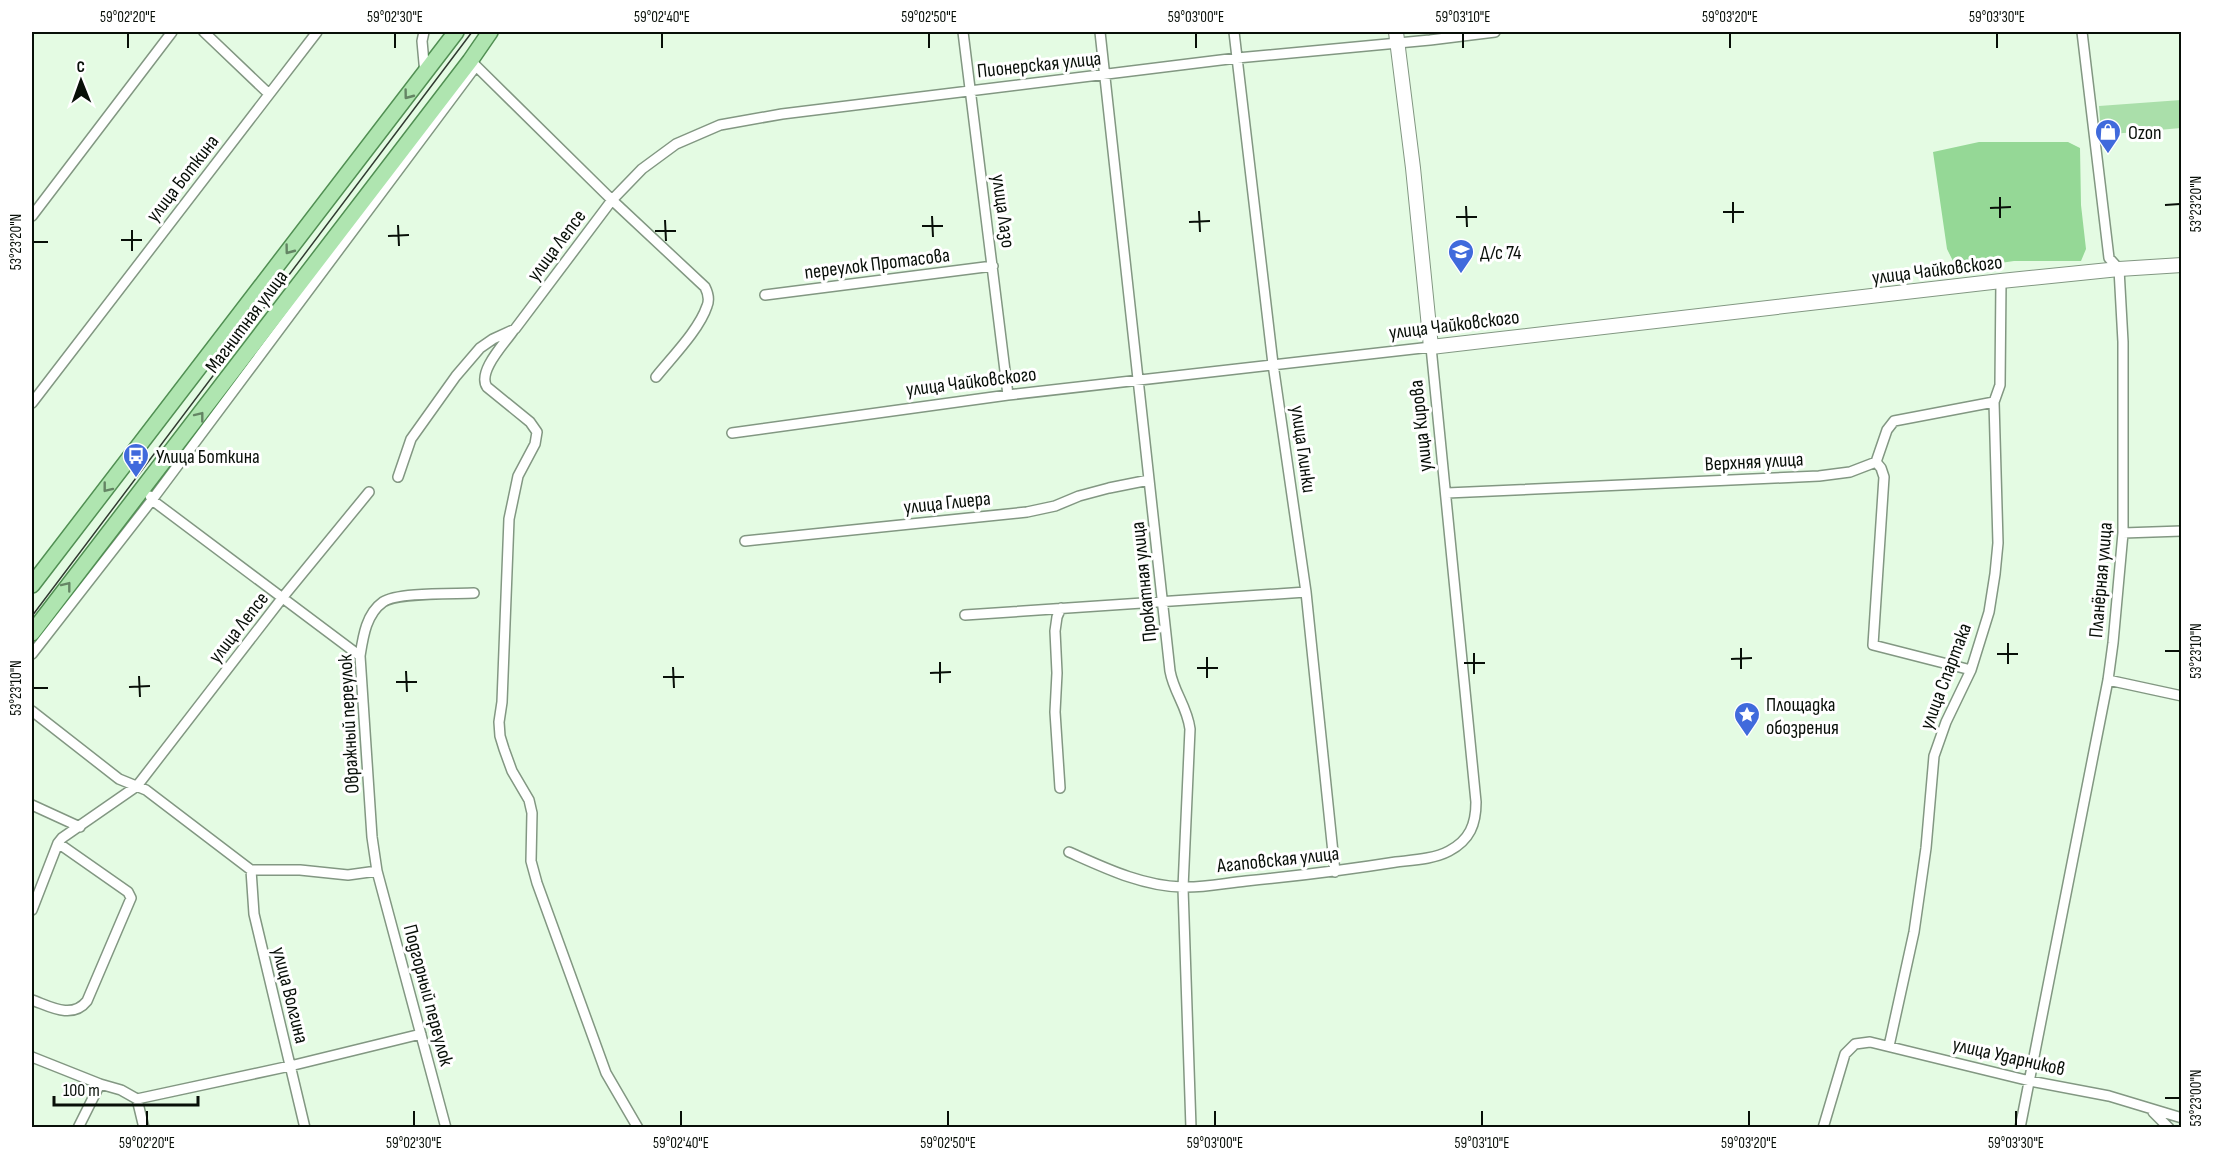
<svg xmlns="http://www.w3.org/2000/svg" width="2213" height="1159" font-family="'Sofia Sans Condensed',sans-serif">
<rect width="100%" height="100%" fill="#e4fbe3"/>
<path fill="#aadfaa" d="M 2181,100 L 2181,128 L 2101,135 L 2099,106 Z"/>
<path fill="#95d896" d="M 1979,142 L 2068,142 L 2080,148 L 2081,205 L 2086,249 L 2081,261 L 2014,261 L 1966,268 L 1955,265 L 1947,249 L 1933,152 Z"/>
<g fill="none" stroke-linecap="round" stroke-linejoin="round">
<defs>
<path id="street" d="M 204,32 L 269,94
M 424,32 L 422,41 L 425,74
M 963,32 L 1008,395
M 1100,32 L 1170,671 C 1174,693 1187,706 1190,729 L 1183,888 L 1191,1128
M 1234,32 L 1273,364 L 1306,592 L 1335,872
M 472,62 L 612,200 L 705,287 C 708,293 710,299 707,306 C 699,330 672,357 656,377
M 32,216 L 172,32
M 765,295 L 993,266
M 513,331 C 504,344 477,372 487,387 L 530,422 L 537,432 L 535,444 L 518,476 L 509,519 L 502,702 L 499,722 L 500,736 L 504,749 L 512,771 L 529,800 L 532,813 L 531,861 L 537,883 L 606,1073 L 638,1128
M 32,403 L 317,32
M 732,433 L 1008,395 L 1431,347 C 1447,498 1460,650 1476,802 C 1476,824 1470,840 1449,851 C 1434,859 1413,860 1396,862 C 1346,870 1296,876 1246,881 C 1225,883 1203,888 1182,887 C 1142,886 1105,868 1069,852
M 1876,462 L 1887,430 L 1894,421 L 1994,402
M 398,477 L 411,439 L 456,376 L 480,348 L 493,339 L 515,329 L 612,200 L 642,169 L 676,144 L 720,125 L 782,114 L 1237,58 L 1430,40 L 1495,32
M 1447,493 L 1819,476 L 1850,472 L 1876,462 L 1881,468 L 1884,477 L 1873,645 L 1971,670
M 2123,533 L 2182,531
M 745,541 L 1027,512 L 1055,506 L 1079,496 L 1109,488 L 1149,480
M 965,615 L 1306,592
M 32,654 L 152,500 L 150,496
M 360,656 L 152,500 L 476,66
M 2108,680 L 2182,696
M 32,711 L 119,779 L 146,790 L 251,870 L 300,870 L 348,875 L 377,871
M 1060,788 L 1055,712 L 1057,673 L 1055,631 L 1057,617 L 1061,608
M 32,805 L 80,827
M 251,870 L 254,914 L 305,1128
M 32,910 L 58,843 L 62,838 L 137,786 L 283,597 L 369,492
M 32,1000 C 49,1006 72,1020 87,1001 L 131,898 L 128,892 L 58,843
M 1889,1046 L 1914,932 L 1926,848 L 1934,756 L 1946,722 L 1971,670 L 1989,612 L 1995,574 L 1998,543 L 1994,402 L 2000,385 L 2001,281
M 32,1057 L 100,1084 L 121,1090 L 137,1099 L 290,1066 L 421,1034
M 137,1099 L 144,1128
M 2153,1112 L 2169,1128
M 78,1128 L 100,1084
M 446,1128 L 377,871 L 372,837 L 360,656 C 363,637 366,614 383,602 C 397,592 454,594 474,593
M 1823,1128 L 1845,1054 L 1855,1044 L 1870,1042 L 2030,1081 L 2109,1096 L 2182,1118
M 2020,1128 L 2108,680 L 2113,643 L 2123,533 L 2123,342 L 2119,269 L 2109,258 L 2082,32"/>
<path id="secondary" d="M 1396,32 L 1413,168 L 1431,347 L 2001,281 L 2119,269 L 2182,265"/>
<path id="primary" d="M 32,585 L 456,32
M 32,633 L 470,61 L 490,32"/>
</defs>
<use href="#street" stroke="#829782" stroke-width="12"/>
<use href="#secondary" stroke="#829782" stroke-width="16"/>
<use href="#primary" stroke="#518f53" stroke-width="18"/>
<use href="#street" stroke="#fff" stroke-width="9"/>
<use href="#secondary" stroke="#fff" stroke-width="14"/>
<use href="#primary" stroke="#afe5b0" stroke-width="15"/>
<path stroke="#313b31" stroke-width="1.5" d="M 32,616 L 472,32"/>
</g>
<defs><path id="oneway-chevron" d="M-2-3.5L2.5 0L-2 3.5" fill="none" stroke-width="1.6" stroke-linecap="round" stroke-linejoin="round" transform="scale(1.5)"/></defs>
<g stroke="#648564">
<use href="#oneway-chevron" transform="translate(408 95) rotate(127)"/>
<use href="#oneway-chevron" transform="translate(289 250) rotate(127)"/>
<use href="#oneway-chevron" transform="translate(200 416) rotate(-52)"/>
<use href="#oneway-chevron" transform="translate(107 488) rotate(128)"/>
<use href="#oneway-chevron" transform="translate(67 586) rotate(-52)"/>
</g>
<path fill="none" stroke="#080f08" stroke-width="2" d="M 128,33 L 128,48M 395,33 L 395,48M 662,33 L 662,48M 929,33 L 929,48M 1196,33 L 1196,48M 1463,33 L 1463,48M 1730,33 L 1730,48M 1997,33 L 1997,48M 2000,197 L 2000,218M 1733,202 L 1733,223M 2165,205 L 2180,204M 1466,206 L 1467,227M 1990,208 L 2011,207M 1199,211 L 1200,232M 1723,212 L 1744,212M 932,216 L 933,237M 1456,217 L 1477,217M 665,220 L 666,241M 1189,222 L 1210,221M 398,225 L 399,246M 922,226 L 943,226M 132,230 L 132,251M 655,231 L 676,231M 388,236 L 409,235M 121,240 L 142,240M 33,242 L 48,242M 2008,643 L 2008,664M 1741,648 L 1741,669M 2165,651 L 2180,651M 1474,653 L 1474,674M 1997,654 L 2018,654M 1207,657 L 1207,678M 1731,659 L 1752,658M 940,662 L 940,683M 1464,663 L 1485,663M 673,667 L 674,688M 1197,668 L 1218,668M 406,671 L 407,692M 930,673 L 951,672M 139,676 L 140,697M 663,677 L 684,677M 396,682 L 417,682M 129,687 L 150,686M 33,688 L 48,688M 2165,1098 L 2180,1098M 147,1111 L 147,1126M 414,1111 L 414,1126M 681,1111 L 681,1126M 948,1111 L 948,1126M 1215,1111 L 1215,1126M 1482,1111 L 1482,1126M 1749,1111 L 1749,1126M 2016,1111 L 2016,1126"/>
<defs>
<symbol id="shop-pin" viewBox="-11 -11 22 30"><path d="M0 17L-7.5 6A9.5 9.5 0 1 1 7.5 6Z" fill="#406adc" stroke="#fff"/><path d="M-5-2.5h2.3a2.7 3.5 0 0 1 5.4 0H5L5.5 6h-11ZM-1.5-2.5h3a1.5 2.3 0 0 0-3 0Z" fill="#fff"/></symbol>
<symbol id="school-pin" viewBox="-11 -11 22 30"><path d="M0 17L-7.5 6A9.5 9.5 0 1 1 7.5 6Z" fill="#406adc" stroke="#fff"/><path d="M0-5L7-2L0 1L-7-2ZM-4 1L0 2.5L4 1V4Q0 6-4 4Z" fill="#fff"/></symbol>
<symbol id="bus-pin" viewBox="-11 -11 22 30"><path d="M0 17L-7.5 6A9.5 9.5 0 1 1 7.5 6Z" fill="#406adc" stroke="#fff"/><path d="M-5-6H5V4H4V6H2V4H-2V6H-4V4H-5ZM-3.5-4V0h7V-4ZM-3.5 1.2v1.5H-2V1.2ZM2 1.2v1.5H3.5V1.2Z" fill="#fff"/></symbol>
<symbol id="sight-pin" viewBox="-11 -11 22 30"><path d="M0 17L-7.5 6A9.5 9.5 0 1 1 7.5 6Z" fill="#406adc" stroke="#fff"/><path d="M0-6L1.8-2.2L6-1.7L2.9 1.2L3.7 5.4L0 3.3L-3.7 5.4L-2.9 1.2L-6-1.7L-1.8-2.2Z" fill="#fff"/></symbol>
</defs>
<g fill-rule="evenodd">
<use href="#shop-pin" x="2093" y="117" width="30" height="40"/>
<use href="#school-pin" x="1446" y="237" width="30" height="40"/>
<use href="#bus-pin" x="121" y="441" width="30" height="40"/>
<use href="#sight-pin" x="1732" y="700" width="30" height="40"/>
</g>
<g text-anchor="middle" stroke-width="6" stroke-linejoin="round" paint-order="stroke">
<g font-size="20" fill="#080f08" stroke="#fff">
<text transform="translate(1039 64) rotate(-6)" y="7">Пионерская улица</text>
<text transform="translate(182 178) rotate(-52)" y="7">улица Боткина</text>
<text transform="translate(1004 211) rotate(82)" y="7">улица Лазо</text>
<text transform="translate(556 245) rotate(-53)" y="7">улица Лепсе</text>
<text transform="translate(877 263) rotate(-7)" y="7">переулок Протасова</text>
<text transform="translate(1937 269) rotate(-7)" y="7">улица Чайковского</text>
<text transform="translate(246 321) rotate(-53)" y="7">Магнитная улица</text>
<text transform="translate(1454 324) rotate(-7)" y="7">улица Чайковского</text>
<text transform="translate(971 381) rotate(-7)" y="7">улица Чайковского</text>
<text transform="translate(1420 426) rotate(-96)" y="7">улица Кирова</text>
<text transform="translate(1304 449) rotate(82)" y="7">улица Глинки</text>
<text transform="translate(1754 461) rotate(-3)" y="7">Верхняя улица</text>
<text transform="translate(947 502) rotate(-6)" y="7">улица Глиера</text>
<text transform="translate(2100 580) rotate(-85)" y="7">Планёрная улица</text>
<text transform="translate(1143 582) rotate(-96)" y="7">Прокатная улица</text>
<text transform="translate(238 627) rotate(-52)" y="7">улица Лепсе</text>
<text transform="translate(1945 676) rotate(-69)" y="7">улица Спартака</text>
<text transform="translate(348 724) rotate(-93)" y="7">Овражный переулок</text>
<text transform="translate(1278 859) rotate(-6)" y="7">Агаповская улица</text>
<text transform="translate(291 995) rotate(76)" y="7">улица Волгина</text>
<text transform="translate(429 995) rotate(75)" y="7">Подгорный переулок</text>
<text transform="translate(2009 1056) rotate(13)" y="7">улица Ударников</text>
</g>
<g font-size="20" fill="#080f08" stroke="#fff" text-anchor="start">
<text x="2128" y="139">Ozon</text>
<text x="1480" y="259">Д/с 74</text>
<text x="156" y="463">Улица Боткина</text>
<text x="1766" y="711">Площадка<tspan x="1766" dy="23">обозрения</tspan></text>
</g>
</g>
<rect width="2213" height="1159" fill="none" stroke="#ffffff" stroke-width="66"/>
<g transform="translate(81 81) rotate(359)" stroke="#ffffff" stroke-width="4.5" paint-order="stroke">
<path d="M0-4.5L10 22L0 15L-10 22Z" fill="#080f08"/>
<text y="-9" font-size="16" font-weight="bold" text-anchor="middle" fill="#080f08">С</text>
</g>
<path d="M54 1096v9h144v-9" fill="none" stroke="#080f08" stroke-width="3"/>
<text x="63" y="1096" font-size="18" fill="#080f08" stroke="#ffffff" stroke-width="4.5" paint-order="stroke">100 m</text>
<rect x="33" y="33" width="2147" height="1093" fill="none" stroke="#080f08" stroke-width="2"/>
<g font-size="15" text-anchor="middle" fill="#080f08">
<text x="128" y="22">59°02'20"E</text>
<text x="395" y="22">59°02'30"E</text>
<text x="662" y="22">59°02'40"E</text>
<text x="929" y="22">59°02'50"E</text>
<text x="1196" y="22">59°03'00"E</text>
<text x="1463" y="22">59°03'10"E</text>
<text x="1730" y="22">59°03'20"E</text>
<text x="1997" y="22">59°03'30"E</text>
<text transform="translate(2196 204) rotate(-90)" y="5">53°23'20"N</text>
<text transform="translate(16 242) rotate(-90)" y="5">53°23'20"N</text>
<text transform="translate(2196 651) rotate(-90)" y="5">53°23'10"N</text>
<text transform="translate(16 688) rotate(-90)" y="5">53°23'10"N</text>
<text transform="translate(2196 1098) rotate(-90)" y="5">53°23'00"N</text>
<text x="147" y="1148">59°02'20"E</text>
<text x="414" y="1148">59°02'30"E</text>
<text x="681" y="1148">59°02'40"E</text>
<text x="948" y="1148">59°02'50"E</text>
<text x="1215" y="1148">59°03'00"E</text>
<text x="1482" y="1148">59°03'10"E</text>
<text x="1749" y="1148">59°03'20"E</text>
<text x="2016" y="1148">59°03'30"E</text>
</g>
</svg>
